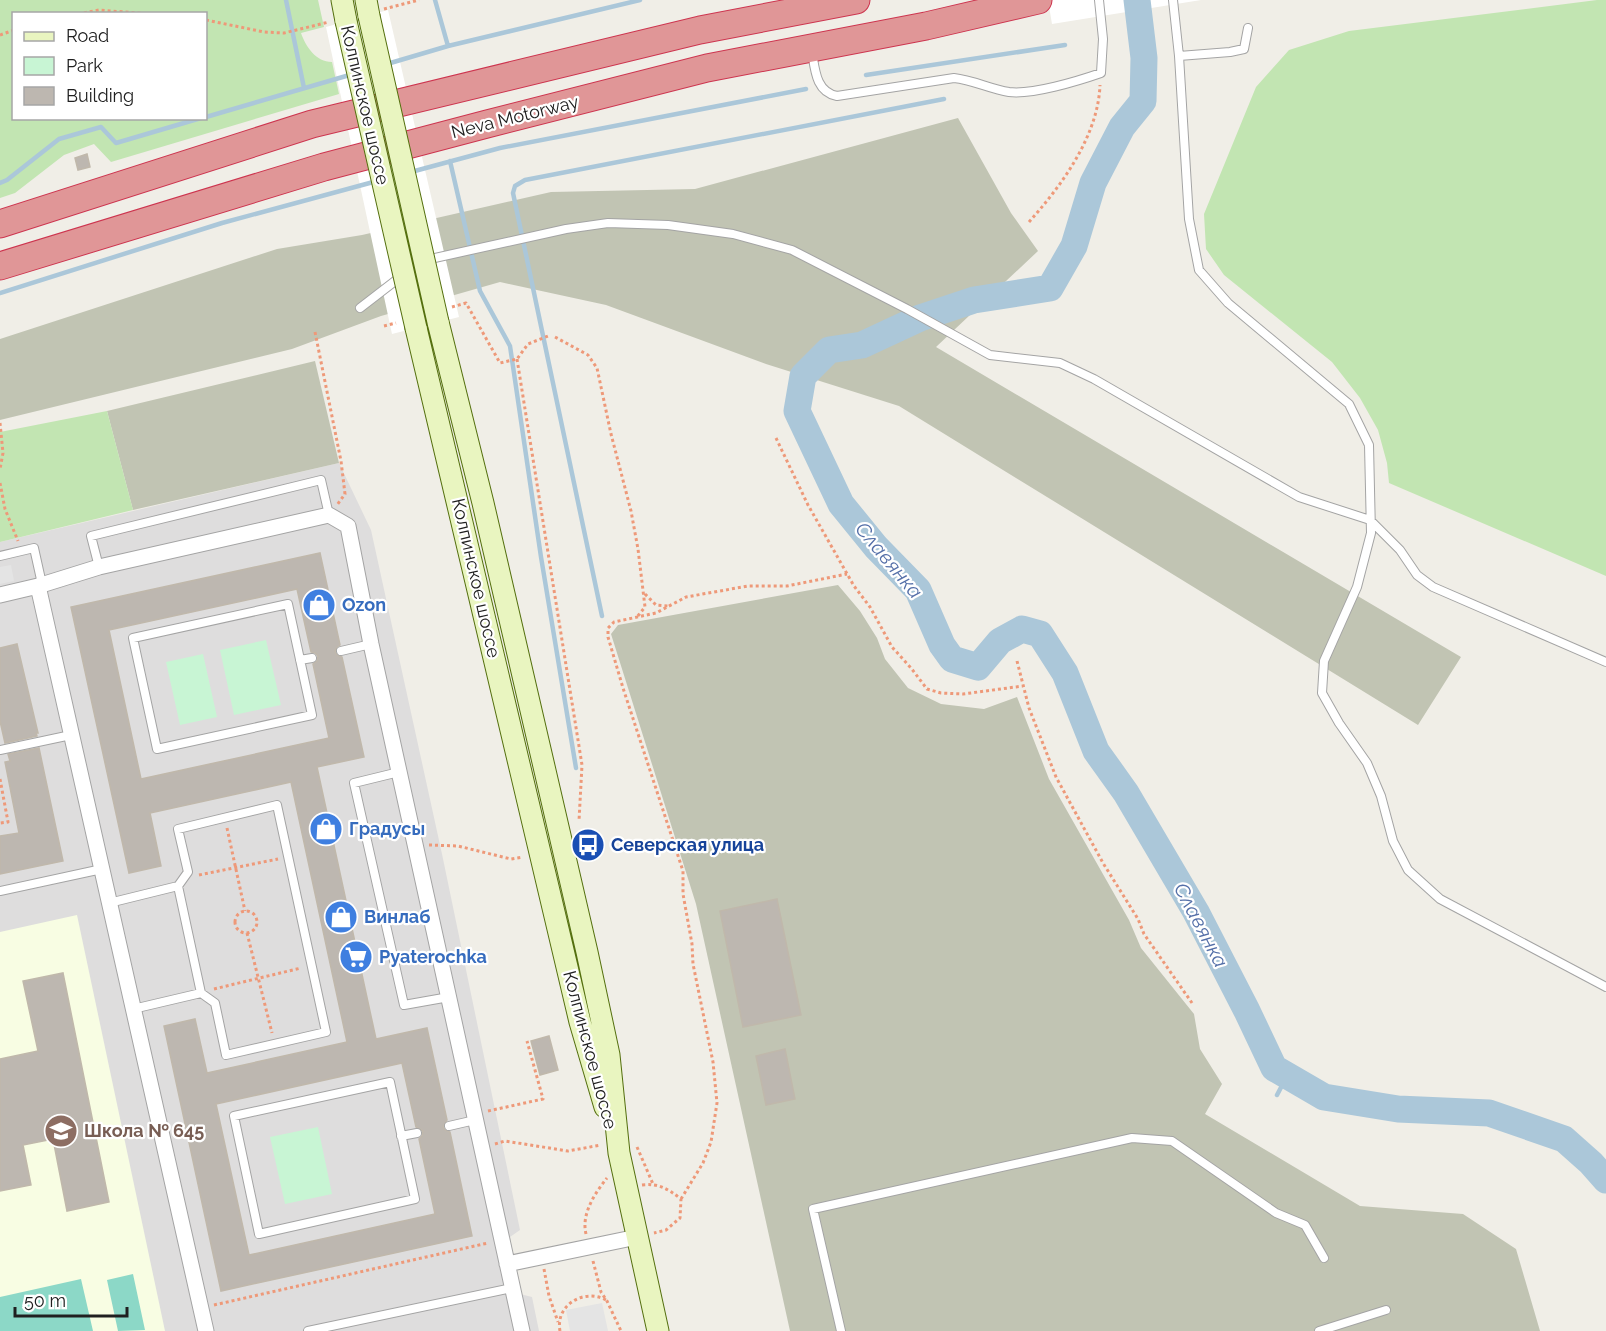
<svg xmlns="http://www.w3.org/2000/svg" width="1606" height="1331" font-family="Raleway,sans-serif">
<rect width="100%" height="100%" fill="#f0eee7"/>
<path fill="#dedddd" d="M 339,463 L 371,530 L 442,854 L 520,1230 L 510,1237 L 520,1294 L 532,1297 L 539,1331 L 0,1331 L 0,542 Z"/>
<path fill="#f8fde3" d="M 77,915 L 165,1331 L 0,1331 L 0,932 Z"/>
<path fill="#c1c4b3" d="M 958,118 L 1011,213 L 1038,251 L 936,347 L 1461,657 L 1418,725 L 899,406 L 766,364 L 606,305 L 500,282 L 381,316 L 292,349 L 0,420 L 0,339 L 277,249 L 362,235 L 551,192 L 695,189 Z
M 315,361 L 339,463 L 133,510 L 107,411 Z
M 838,585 L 860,611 L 877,638 L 885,659 L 908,688 L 941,704 L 984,709 L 1017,697 L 1049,779 L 1129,920 L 1141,948 L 1194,1014 L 1200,1049 L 1222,1084 L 1205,1114 L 1360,1206 L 1463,1214 L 1516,1249 L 1540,1331 L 790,1331 L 696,904 L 611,634 L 618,625 Z"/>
<path fill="#c2e5b2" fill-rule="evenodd" d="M 0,0 L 318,0 L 324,27 L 301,33 C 306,47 316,62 332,62 L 339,94 L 111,162 L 94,144 L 64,155 L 15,193 L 0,198 ZM 14,14 L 206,14 L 206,118 L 14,118 Z
M 1597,0 L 1606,0 L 1606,576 L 1389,483 L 1387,463 L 1378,430 L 1360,398 L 1332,362 L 1224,275 L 1206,249 L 1204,214 L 1256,87 L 1289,50 L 1349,31 Z
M 107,411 L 133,510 L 0,542 L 0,432 Z"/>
<path fill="#c8f5d4" d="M 266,640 L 281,705 L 234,715 L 220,650 Z
M 203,654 L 217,717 L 180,725 L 166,662 Z
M 318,1127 L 332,1194 L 285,1204 L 270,1137 Z"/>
<path fill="#8cd8c7" d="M 133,1274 L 145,1330 L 118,1331 L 107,1280 Z
M 81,1279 L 93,1331 L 0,1331 L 0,1297 Z"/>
<path fill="#e4e4e4" d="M 11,565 L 14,581 L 0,584 L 0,567 Z
M 602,1303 L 608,1331 L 570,1331 L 566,1310 Z"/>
<path fill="#fff" d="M 1048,0 L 1201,0 L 1052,24 Z
M 388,10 L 459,317 L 392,334 L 326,27 Z"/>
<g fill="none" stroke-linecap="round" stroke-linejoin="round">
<path stroke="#abc7d9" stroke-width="4.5" d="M 286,0 L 304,88
M 435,0 L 448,46
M 387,64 L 448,46 L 640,0
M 866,75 L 1065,45
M 206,117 L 353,74
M 450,161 L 480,291 L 510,346 L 541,557 L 576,768
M 411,172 L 500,148 L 806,89
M 0,183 L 7,180 L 59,139 L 101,127 L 116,143 L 201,118
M 0,293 L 222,223 L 377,181
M 602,616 L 513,193 L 515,186 L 525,180 L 944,99
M 1277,1095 L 1287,1076"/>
<path stroke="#abc7d9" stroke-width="27" d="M 1137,0 L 1144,58 L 1143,101 L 1122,127 L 1093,183 L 1074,246 L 1050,288 L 974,300 L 920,318 L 862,345 L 829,350 L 803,376 L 797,411 L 841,504 L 876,547 L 918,590 L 942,645 L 952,659 L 978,667 L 1000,641 L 1022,629 L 1040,634 L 1065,673 L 1096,751 L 1126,793 L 1196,912 L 1247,1011 L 1274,1068 L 1324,1097 L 1398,1109 L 1489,1113 L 1564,1139 L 1591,1163 L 1606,1180"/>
</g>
<path fill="#bdb7b0" stroke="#c0b8ab" stroke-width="1.5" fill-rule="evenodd" d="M 87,154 L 90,167 L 78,170 L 75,158 Z
M 320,553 L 340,645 L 337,647 L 335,652 L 337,655 L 342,657 L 364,757 L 317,767 L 376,1039 L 427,1028 L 447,1120 L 443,1127 L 445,1130 L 450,1132 L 472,1236 L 221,1291 L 164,1026 L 195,1019 L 207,1073 L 347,1042 L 291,782 L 150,813 L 161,866 L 129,873 L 71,607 ZM 297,589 L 311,652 L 315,653 L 318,656 L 317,661 L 313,664 L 329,738 L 141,779 L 109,630 ZM 402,1063 L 416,1127 L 423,1131 L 422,1136 L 419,1139 L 435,1214 L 249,1255 L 216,1104 Z
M 17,644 L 38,733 L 36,733 L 37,736 L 5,743 L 0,721 L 0,648 Z
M 39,748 L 63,861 L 0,874 L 0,836 L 19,833 L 5,762 L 10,761 L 8,754 Z
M 777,899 L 801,1015 L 743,1027 L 720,911 Z
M 63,973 L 109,1202 L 67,1211 L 53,1139 L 23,1145 L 31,1185 L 0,1191 L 0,1059 L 38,1051 L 23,981 Z
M 549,1036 L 558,1070 L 540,1075 L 531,1041 Z
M 785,1049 L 795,1099 L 766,1105 L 756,1056 Z"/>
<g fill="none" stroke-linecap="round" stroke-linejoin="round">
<defs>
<path id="service" d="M 1173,0 L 1179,56 L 1189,219 L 1199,270 L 1228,303 L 1349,404 L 1369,445 L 1371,533 L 1357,587 L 1324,661 L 1322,693 L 1339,723 L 1367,763 L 1381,796 L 1393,841 L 1408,870 L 1440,899 L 1606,987
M 812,52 C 815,70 816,92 837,96 L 954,78 C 973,80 990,89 1009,92 C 1032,95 1078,81 1101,73 L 1103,39 L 1099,0
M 1179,56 L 1230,52 L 1244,49 L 1248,28
M 360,308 L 421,261 L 566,229 L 608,223 L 668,225 L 733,234 L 792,250 L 907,309 L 990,355 L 1060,363 L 1094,379 L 1299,497 L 1370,520 L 1400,550 L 1417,575 L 1433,587 L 1606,662
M 0,556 L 34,548 L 42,584
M 99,567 L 91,536 L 321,480 L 329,515
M 288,604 L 312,715 L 157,749 L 133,638 Z
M 341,651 L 371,644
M 300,660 L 312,658
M 0,750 L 71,735
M 399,772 L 354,783 L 404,1005 L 449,997
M 178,886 L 188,872 L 178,829 L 277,805 L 326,1032 L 226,1055 L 215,1003 L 201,993
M 0,891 L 102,869
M 109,903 L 178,886 L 201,993 L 133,1009
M 390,1082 L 415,1199 L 259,1234 L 234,1116 Z
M 449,1126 L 475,1120
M 401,1136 L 417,1133
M 308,1331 L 512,1288
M 841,1331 L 813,1209 L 1132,1138 L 1172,1141 L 1276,1213 L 1305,1225 L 1324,1258
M 1319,1331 L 1386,1310"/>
<path id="minor" d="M 38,586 L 206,1331
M 0,595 L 38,586 L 99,567 L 329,515 L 348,526 L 371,644 L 522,1331
M 507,1264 L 637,1237"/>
<path id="secondary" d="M 342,0 L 346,21
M 366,0 L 369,16
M 438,322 L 483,503 L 587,952 L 609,1055 L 619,1153 L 658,1331
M 416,328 L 580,1022 L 605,1107"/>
<path id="motorway" d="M 0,224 L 312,124 L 700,30 L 856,0
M 0,266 L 324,167 L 487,124 L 707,68 L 926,26 L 1038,0"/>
</defs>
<use href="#service" stroke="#a4a4a4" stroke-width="10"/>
<use href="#minor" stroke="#a4a4a4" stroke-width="17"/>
<use href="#secondary" stroke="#546f0e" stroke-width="23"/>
<use href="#motorway" stroke="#cd354f" stroke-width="29"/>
<path stroke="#ee9979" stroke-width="3" stroke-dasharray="3 3" stroke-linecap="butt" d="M 384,9 L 419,0
M 78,14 L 99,10 L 150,14
M 206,20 L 264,32 L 284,33 L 329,22
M 0,35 L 14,30
M 1029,222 C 1062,185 1098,136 1100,85
M 452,307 L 466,303 L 500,363 L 517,359 L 528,344 L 548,336
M 384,326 L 396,323
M 315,332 L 341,461 L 345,494 L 337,505
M 555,337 L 588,355 L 597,368 L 611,434 L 631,511 L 638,549 L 645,607 L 637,617
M 517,359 L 582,765 L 579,821
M 0,423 L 3,453 L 0,469
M 776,438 L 808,505 L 854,586 L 870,607 L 892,647 L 911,668 L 927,689 L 941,693 L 963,694 L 1023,686
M 0,483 L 5,509 L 18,541
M 645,594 L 656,605 L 669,606
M 1017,661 L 1029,708 L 1056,777 L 1103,863 L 1138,919 L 1144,934 L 1192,1003
M 0,779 L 8,822 L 0,823
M 227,828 L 245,911
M 429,845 L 458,846 L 511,859 L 523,857
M 199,875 L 278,859
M235 922a11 11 0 1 1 22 0a11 11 0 1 1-22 0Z
M 247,933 L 272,1033
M 214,989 L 301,968
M 488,1111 L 543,1099 L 527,1041
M 495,1144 L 505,1141 L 568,1151 L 601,1145
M 637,1147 L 653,1184
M 642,1185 C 659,1183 668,1189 681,1199 L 680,1218 L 666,1230 L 654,1233
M 681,1199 L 703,1163 L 711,1142 L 717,1103 L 713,1062 L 693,964 L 692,944 L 683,894 L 683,871 L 623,688 L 608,637 L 608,628 L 614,622 L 656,613 L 686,597 L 748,586 L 787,586 L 847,574
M 586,1234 C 581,1214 595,1193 607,1178
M 593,1261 L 601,1292 L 607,1301 L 621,1331
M 544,1269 L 549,1296 L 558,1322
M 214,1305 L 488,1243
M 560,1331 C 555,1305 584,1288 606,1300"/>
<use href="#service" stroke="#fff" stroke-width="8"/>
<use href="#minor" stroke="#fff" stroke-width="15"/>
<use href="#secondary" stroke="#e9f5c0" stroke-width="21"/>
<use href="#motorway" stroke="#e09697" stroke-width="27"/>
<defs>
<path id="secondary-bridge" d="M 369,16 L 438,322
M 346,21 L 416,328"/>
</defs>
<use href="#secondary-bridge" stroke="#546f0e" stroke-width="23" stroke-linecap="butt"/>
<use href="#secondary-bridge" stroke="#e9f5c0" stroke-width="21"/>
</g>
<defs>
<symbol id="shop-disc" viewBox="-11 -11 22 22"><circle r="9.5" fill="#3f7fe0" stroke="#fff"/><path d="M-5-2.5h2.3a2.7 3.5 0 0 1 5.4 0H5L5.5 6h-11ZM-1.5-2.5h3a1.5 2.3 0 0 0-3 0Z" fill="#fff"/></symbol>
<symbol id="bus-disc" viewBox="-11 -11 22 22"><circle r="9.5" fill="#1a4fb4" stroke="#fff"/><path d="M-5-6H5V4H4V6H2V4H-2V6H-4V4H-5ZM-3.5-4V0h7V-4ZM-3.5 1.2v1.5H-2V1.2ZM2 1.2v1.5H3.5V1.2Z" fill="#fff"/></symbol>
<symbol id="supermarket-disc" viewBox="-11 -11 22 22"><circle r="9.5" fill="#3f7fe0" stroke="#fff"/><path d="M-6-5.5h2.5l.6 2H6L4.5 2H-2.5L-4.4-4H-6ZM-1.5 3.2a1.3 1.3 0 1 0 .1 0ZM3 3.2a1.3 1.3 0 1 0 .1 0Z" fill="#fff"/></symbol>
<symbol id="school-disc" viewBox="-11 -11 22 22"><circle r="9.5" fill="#8d6e63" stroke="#fff"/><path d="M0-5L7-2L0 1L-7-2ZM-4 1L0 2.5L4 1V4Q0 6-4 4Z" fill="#fff"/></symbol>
</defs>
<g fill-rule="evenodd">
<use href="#shop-disc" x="300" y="586" width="38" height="38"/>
<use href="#shop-disc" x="307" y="810" width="38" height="38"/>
<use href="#bus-disc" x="569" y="826" width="38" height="38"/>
<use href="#shop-disc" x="322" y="898" width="38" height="38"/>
<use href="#supermarket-disc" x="337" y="938" width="38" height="38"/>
<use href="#school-disc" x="42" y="1112" width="38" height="38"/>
</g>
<g text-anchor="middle" stroke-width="4.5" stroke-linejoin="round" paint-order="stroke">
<g font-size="18" fill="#202020" stroke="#fff">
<text transform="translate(365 105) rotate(77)" y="6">Колпинское шоссе</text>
<text transform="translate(515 117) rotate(-14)" y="6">Neva Motorway</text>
<text transform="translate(476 578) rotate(77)" y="6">Колпинское шоссе</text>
<text transform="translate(590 1050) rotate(75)" y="6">Колпинское шоссе</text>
</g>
<g font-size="18" font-weight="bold" fill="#366cbe" stroke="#fff" text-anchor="start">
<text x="342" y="611">Ozon</text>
<text x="349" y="835">Градусы</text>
<text x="364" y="923">Винлаб</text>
<text x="379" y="963">Pyaterochka</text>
</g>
<g font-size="18" font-weight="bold" fill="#164399" stroke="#fff" text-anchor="start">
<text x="611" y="851">Северская улица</text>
</g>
<g font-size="18" font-weight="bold" fill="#785e54" stroke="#fff" text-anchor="start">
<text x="84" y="1137">Школа № 645</text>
</g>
<g font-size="20" font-style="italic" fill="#546fa8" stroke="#fff">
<text transform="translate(889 560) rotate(50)" y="7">Славянка</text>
<text transform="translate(1201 925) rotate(62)" y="7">Славянка</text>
</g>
</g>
<rect x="12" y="12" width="195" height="108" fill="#ffffff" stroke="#a6a6a6" stroke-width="1.5"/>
<rect x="24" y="32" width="30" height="9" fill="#e9f5c0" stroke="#a6a6a6" stroke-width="1.5"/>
<text x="66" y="42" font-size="18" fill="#202020">Road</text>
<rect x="24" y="57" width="30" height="18" fill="#c8f5d4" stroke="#a6a6a6" stroke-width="1.5"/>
<text x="66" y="72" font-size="18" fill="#202020">Park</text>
<rect x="24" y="87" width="30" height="18" fill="#bdb7b0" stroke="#a6a6a6" stroke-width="1.5"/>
<text x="66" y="102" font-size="18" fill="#202020">Building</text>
<path d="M15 1307v9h112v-9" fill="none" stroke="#202020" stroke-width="3"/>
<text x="24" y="1307" font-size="18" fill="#202020" stroke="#ffffff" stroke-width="4.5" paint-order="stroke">50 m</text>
</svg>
